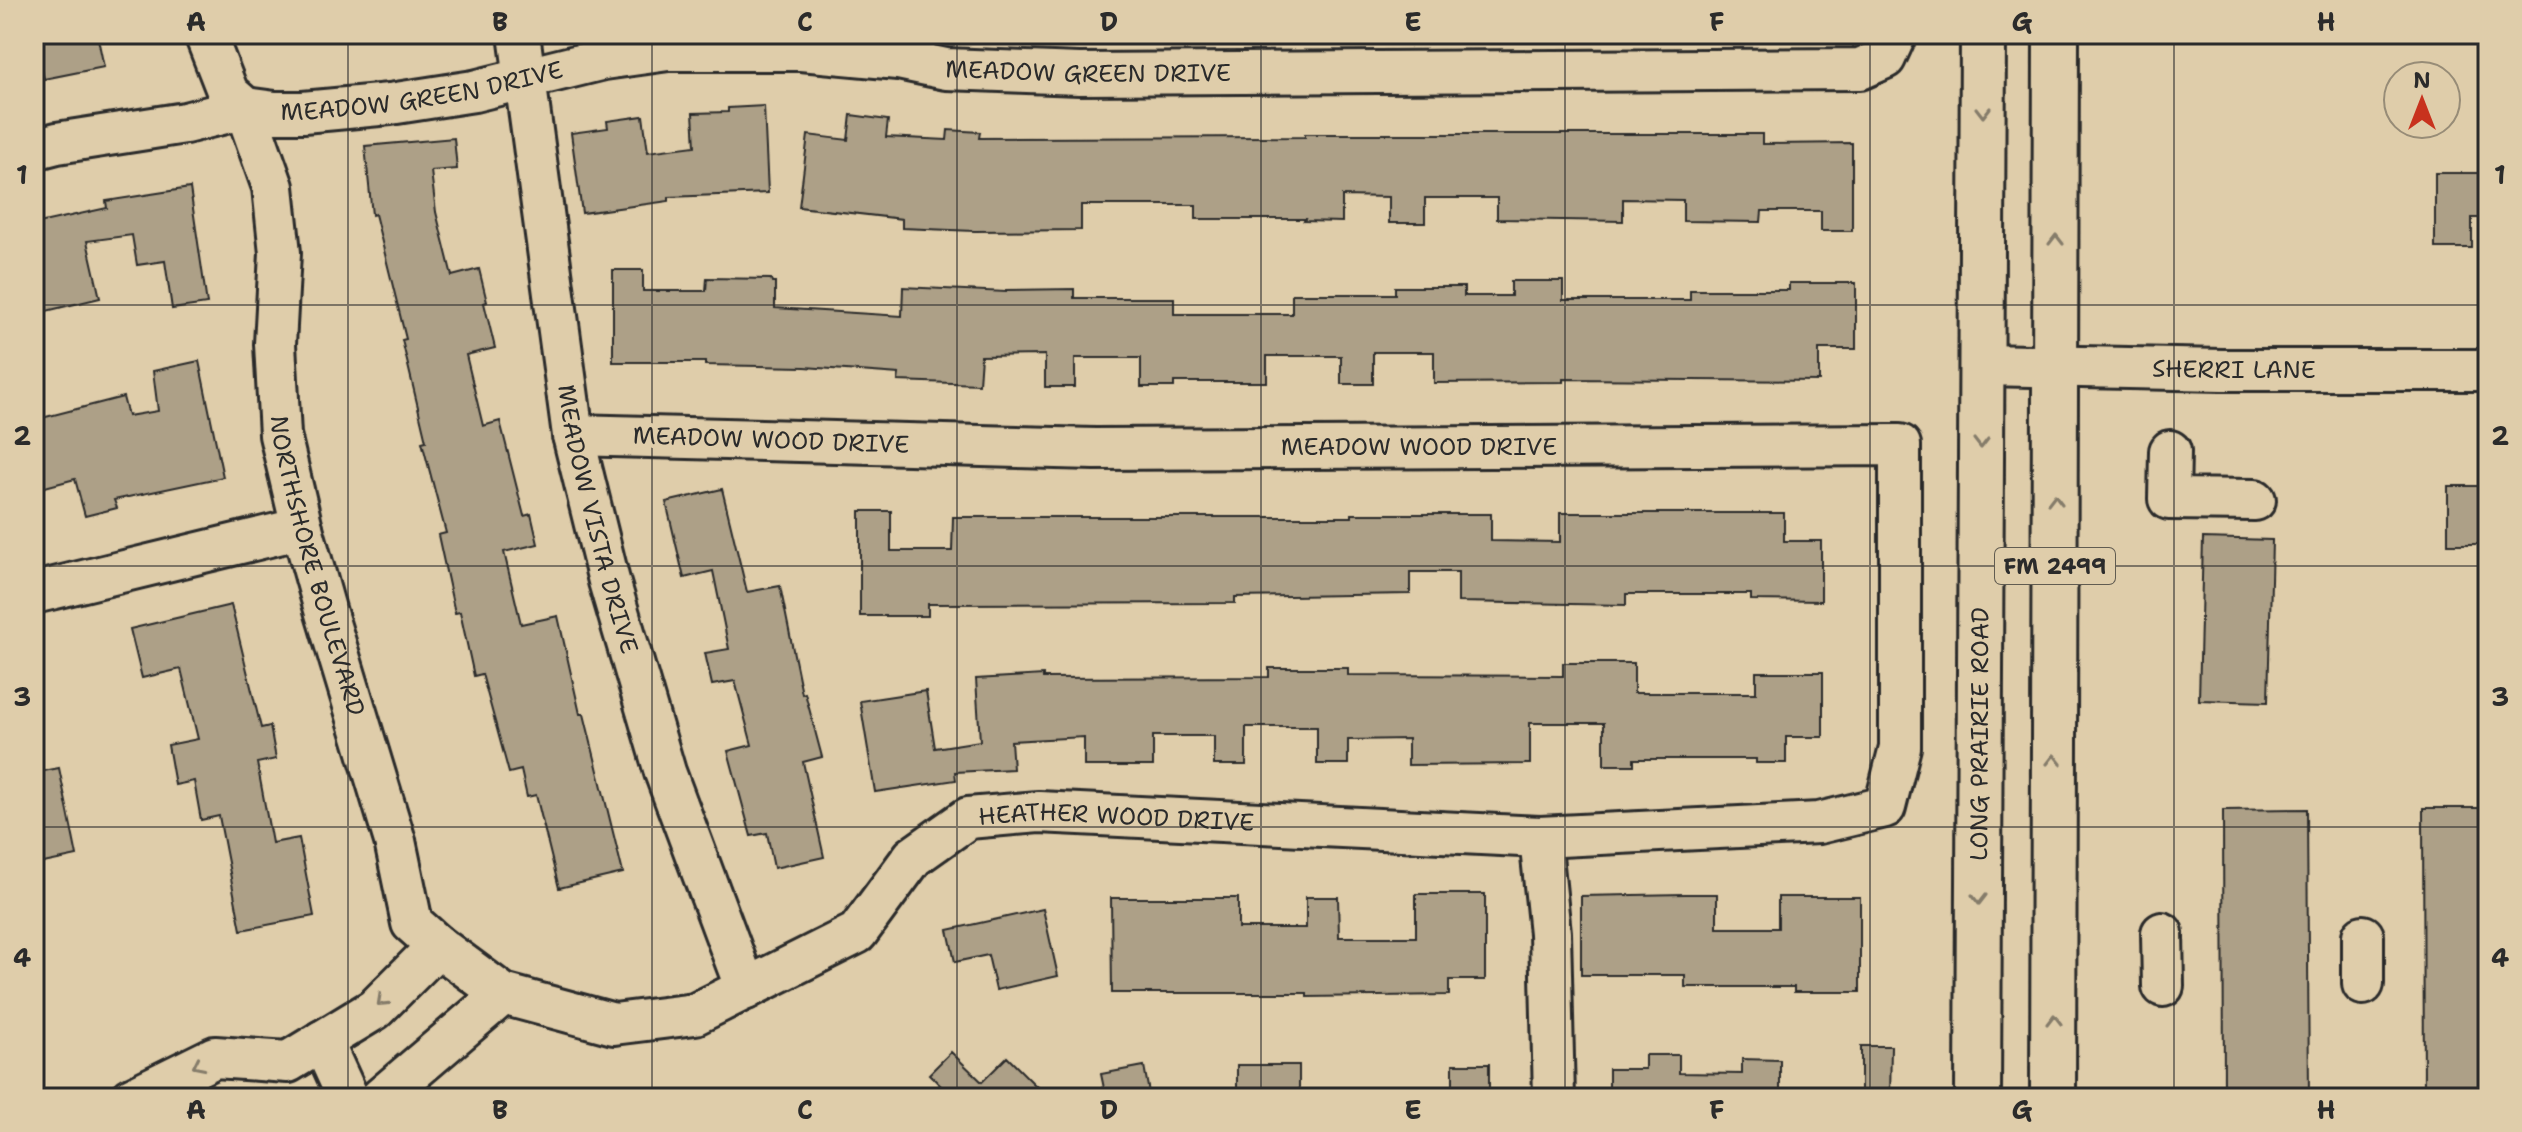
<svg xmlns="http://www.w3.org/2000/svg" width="2522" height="1132" font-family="'Shantell Sans',sans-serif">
<rect width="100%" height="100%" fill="#dfcdaa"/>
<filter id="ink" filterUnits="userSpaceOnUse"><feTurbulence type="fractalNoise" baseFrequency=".0125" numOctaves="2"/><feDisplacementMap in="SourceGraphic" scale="16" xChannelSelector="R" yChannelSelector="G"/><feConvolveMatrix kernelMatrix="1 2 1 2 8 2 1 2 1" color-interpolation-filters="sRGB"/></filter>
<g filter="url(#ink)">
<path fill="#ada087" stroke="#2b2b2b" stroke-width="2" d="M 34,34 L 97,34 L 104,67 L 44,79 Z
M 764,106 L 768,193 L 669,197 L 669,201 L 582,213 L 571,133 L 608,128 L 607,121 L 643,116 L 648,152 L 695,146 L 693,113 L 728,112 L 728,108 Z
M 851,115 L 888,120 L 886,137 L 947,140 L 948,130 L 980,132 L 979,138 L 1305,137 L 1305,134 L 1762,134 L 1762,144 L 1852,143 L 1852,231 L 1821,231 L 1821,211 L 1762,211 L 1761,222 L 1683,221 L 1683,200 L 1623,199 L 1623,221 L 1497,219 L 1497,198 L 1425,198 L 1425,223 L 1389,223 L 1389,197 L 1342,196 L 1342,222 L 1304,221 L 1305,219 L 1196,219 L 1196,205 L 1081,205 L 1081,230 L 975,231 L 902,228 L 902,219 L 799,207 L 808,135 L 848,140 Z
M 454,138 L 457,169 L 431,171 L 436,212 L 452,276 L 479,269 L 487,302 L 484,303 L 495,348 L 466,355 L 483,426 L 500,421 L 524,516 L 531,514 L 538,544 L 504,552 L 521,624 L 558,616 L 580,714 L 584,714 L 623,873 L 559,888 L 536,795 L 527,797 L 521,770 L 509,773 L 482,674 L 474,676 L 460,612 L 455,613 L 438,535 L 446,533 L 422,442 L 426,441 L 402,340 L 406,339 L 375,214 L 372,215 L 365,146 Z
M 2435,173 L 2488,173 L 2488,218 L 2472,218 L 2472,248 L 2435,248 Z
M 190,188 L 207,304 L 172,309 L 165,261 L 137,265 L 132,235 L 87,241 L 100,298 L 34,314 L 34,224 L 107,208 L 106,201 Z
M 613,270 L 643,270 L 643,291 L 706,291 L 707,278 L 771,279 L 772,282 L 775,282 L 775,308 L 902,316 L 903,287 L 1006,292 L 1006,290 L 1074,289 L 1074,298 L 1174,298 L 1174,314 L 1292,314 L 1292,294 L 1395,294 L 1395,287 L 1464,287 L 1464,296 L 1511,296 L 1511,281 L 1563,281 L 1563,300 L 1690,300 L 1690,290 L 1789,290 L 1789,283 L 1856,283 L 1856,349 L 1819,349 L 1819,381 L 1563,379 L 1563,382 L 1434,383 L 1434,352 L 1373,352 L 1373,384 L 1341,384 L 1341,356 L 1267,356 L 1267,382 L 1174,382 L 1174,387 L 1141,387 L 1141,358 L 1075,358 L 1075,387 L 1045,387 L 1045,355 L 981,356 L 979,384 L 898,381 L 899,374 L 805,367 L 705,365 L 705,362 L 613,362 Z
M 199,361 L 223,477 L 114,500 L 117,508 L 85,516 L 75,479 L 34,490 L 34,420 L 123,397 L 128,416 L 158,411 L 153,371 Z
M 2448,486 L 2488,486 L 2488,544 L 2448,544 Z
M 722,489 L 747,592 L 780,586 L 802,694 L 805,693 L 822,757 L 803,762 L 824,857 L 774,868 L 767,833 L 751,836 L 728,751 L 752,745 L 735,681 L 712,685 L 705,653 L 729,649 L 713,571 L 684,578 L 666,502 Z
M 860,511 L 891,511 L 891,551 L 952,551 L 953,517 L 1352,517 L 1352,514 L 1491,514 L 1491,541 L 1560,542 L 1560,513 L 1784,513 L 1784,541 L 1821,541 L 1821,601 L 1751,600 L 1751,594 L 1626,594 L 1626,605 L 1458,602 L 1458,572 L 1410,572 L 1410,594 L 1235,597 L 1235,603 L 928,604 L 928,616 L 860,616 Z
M 2203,538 L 2272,540 L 2268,702 L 2199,700 Z
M 231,605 L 261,728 L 270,726 L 276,759 L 257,763 L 272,843 L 299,838 L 314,916 L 241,930 L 219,816 L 201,820 L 194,781 L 175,785 L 168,745 L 198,739 L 181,669 L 142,678 L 130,629 Z
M 1563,663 L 1634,663 L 1634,693 L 1756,693 L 1756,672 L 1823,672 L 1823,737 L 1786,737 L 1786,763 L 1756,763 L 1756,759 L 1634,759 L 1634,765 L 1604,765 L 1604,723 L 1530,723 L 1530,764 L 1408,765 L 1408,739 L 1348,740 L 1348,764 L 1317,764 L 1317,727 L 1246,727 L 1246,765 L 1214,765 L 1214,736 L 1153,736 L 1153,766 L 1084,766 L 1084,737 L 1011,741 L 1013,769 L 955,772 L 956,780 L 875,792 L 860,701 L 926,691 L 935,748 L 980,741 L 976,679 L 1043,675 L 1043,678 L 1269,677 L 1269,668 L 1348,668 L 1348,675 L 1563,676 Z
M 59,768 L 77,856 L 34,865 L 34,773 Z
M 2423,808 L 2488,808 L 2488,1098 L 2424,1098 Z
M 2307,809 L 2309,1098 L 2224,1098 L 2223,810 Z
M 1416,894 L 1485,894 L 1485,980 L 1449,980 L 1449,995 L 1307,997 L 1307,993 L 1112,993 L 1111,898 L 1238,898 L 1238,928 L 1306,928 L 1306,897 L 1338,897 L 1339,937 L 1416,937 Z
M 1685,894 L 1717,894 L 1717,928 L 1778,928 L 1778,897 L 1860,897 L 1860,992 L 1794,992 L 1794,987 L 1685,987 L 1685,975 L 1581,975 L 1581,896 Z
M 1043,909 L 1058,976 L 996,990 L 988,955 L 955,962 L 948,930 Z
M 1861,1046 L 1891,1046 L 1890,1098 L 1861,1098 Z
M 951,1052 L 982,1082 L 1007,1057 L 1048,1098 L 953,1098 L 929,1074 Z
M 1645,1055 L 1679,1055 L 1679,1073 L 1742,1074 L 1742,1059 L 1780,1060 L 1780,1098 L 1609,1098 L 1609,1069 L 1645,1069 Z
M 1453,1064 L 1489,1064 L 1489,1098 L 1453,1098 Z
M 1237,1065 L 1299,1065 L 1299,1098 L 1237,1098 Z
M 1144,1066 L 1150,1098 L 1106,1098 L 1101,1074 Z"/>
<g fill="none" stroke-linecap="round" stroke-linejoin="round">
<defs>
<g id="minor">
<path id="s1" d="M 205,34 L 228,93 L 245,108 L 273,187 L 280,253 L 275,344 L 280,435 L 302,528 L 326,613 L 395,841 L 412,923 L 438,946 L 503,994 L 614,1024 L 695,1014 L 857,933 L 913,857 L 968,818 L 1039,812 L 1540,837 L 1819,823 L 1885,807 L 1900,747 L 1900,445 L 1095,449 L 573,435"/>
<path id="s2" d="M 519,34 L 573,435 L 609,581 L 665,772 L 746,989"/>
<path id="s3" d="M 34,149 L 57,143 L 185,123 L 245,108 L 275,112 L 303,112 L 390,104 L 474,91 L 604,59 L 668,50 L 801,50 L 898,59 L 946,69 L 1079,74 L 1860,69 L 1885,58 L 1896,34"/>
<path id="s4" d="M 1982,365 L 2222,370 L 2488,370"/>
<path d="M 2170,451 L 2169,499 L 2255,500"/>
<path d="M 34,593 L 302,528"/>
<path d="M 1540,837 L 1550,933 L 1554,1098"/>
<path d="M 2162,933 L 2163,986"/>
<path d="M 2363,936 L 2363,984"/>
<path d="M 322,1041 L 348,1098"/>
<path d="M 132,1098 L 215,1057 L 288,1062 L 375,1009 L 438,946"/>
<path d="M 381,1098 L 503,994"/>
</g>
<g id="major">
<path id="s5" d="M 1978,1098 L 1983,34"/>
<path d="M 2053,1098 L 2056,34"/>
</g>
</defs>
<use href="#minor" stroke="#2b2b2b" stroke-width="46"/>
<use href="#major" stroke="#2b2b2b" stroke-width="50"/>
<use href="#minor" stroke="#dfcdaa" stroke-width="40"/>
<use href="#major" stroke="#dfcdaa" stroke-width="44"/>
</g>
<defs><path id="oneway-chevron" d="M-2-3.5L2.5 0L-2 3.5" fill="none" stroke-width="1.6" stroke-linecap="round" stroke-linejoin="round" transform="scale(2)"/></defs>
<g stroke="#857c6a">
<use href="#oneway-chevron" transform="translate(1983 112) rotate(90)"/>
<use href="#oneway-chevron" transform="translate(2056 240) rotate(-90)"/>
<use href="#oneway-chevron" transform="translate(1981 443) rotate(90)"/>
<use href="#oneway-chevron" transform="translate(2055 500) rotate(-90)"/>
<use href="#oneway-chevron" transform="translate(2054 760) rotate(-90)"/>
<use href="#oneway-chevron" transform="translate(1979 899) rotate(90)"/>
<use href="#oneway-chevron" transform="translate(382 1001) rotate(137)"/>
<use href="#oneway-chevron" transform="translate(2054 1020) rotate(-90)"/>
<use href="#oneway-chevron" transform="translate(198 1065) rotate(154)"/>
</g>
</g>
<path fill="none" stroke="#2b2b2b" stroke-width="2" stroke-opacity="0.55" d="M 348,34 L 348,1098M 652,34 L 652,1098M 957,34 L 957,1098M 1261,34 L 1261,1098M 1565,34 L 1565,1098M 1870,34 L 1870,1098M 2174,34 L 2174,1098M 34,305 L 2488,305M 34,566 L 2488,566M 34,827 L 2488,827"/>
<g text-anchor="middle" stroke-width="8" stroke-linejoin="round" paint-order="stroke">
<rect fill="#dfcdaa" stroke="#615c51" stroke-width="2" x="1995" y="548" width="120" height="36" rx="6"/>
<g font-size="22" font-weight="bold" fill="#2b2b2b">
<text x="2055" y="574">FM 2499</text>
</g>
<g font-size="24" fill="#2b2b2b" stroke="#dfcdaa">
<text dy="8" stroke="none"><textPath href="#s3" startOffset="1066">MEADOW GREEN DRIVE</textPath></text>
<text dy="8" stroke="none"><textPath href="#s3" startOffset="394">MEADOW GREEN DRIVE</textPath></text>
<text dy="8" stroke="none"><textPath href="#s4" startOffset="252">SHERRI LANE</textPath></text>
<text transform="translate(771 440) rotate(2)" y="8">MEADOW WOOD DRIVE</text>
<text x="1419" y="455">MEADOW WOOD DRIVE</text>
<text dy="8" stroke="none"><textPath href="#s2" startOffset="492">MEADOW VISTA DRIVE</textPath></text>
<text dy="8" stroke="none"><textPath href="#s1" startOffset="554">NORTHSHORE BOULEVARD</textPath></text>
<text dy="8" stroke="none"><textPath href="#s5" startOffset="364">LONG PRAIRIE ROAD</textPath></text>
<text dy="8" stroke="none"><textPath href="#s1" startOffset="1728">HEATHER WOOD DRIVE</textPath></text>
</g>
</g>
<rect width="2522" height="1132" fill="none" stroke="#dfcdaa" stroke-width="88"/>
<g transform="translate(2422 100)"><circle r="38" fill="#dfcdaa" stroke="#978c77" stroke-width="2"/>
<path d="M0-6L14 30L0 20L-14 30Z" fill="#c8321e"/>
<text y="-12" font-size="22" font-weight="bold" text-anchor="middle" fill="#2b2b2b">N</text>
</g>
<rect x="44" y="44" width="2434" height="1044" fill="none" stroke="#2b2b2b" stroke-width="3"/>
<g font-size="26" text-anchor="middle" font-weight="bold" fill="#2b2b2b">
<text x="196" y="31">A</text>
<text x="500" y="31">B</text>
<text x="805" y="31">C</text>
<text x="1109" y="31">D</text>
<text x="1413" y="31">E</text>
<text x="1717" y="31">F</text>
<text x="2022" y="31">G</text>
<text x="2326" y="31">H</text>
<text x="22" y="184">1</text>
<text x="2500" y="184">1</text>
<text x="22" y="445">2</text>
<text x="2500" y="445">2</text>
<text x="22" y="706">3</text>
<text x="2500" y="706">3</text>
<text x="22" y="967">4</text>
<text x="2500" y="967">4</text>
<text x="196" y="1119">A</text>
<text x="500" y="1119">B</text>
<text x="805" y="1119">C</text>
<text x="1109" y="1119">D</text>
<text x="1413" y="1119">E</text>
<text x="1717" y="1119">F</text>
<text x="2022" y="1119">G</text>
<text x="2326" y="1119">H</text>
</g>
</svg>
